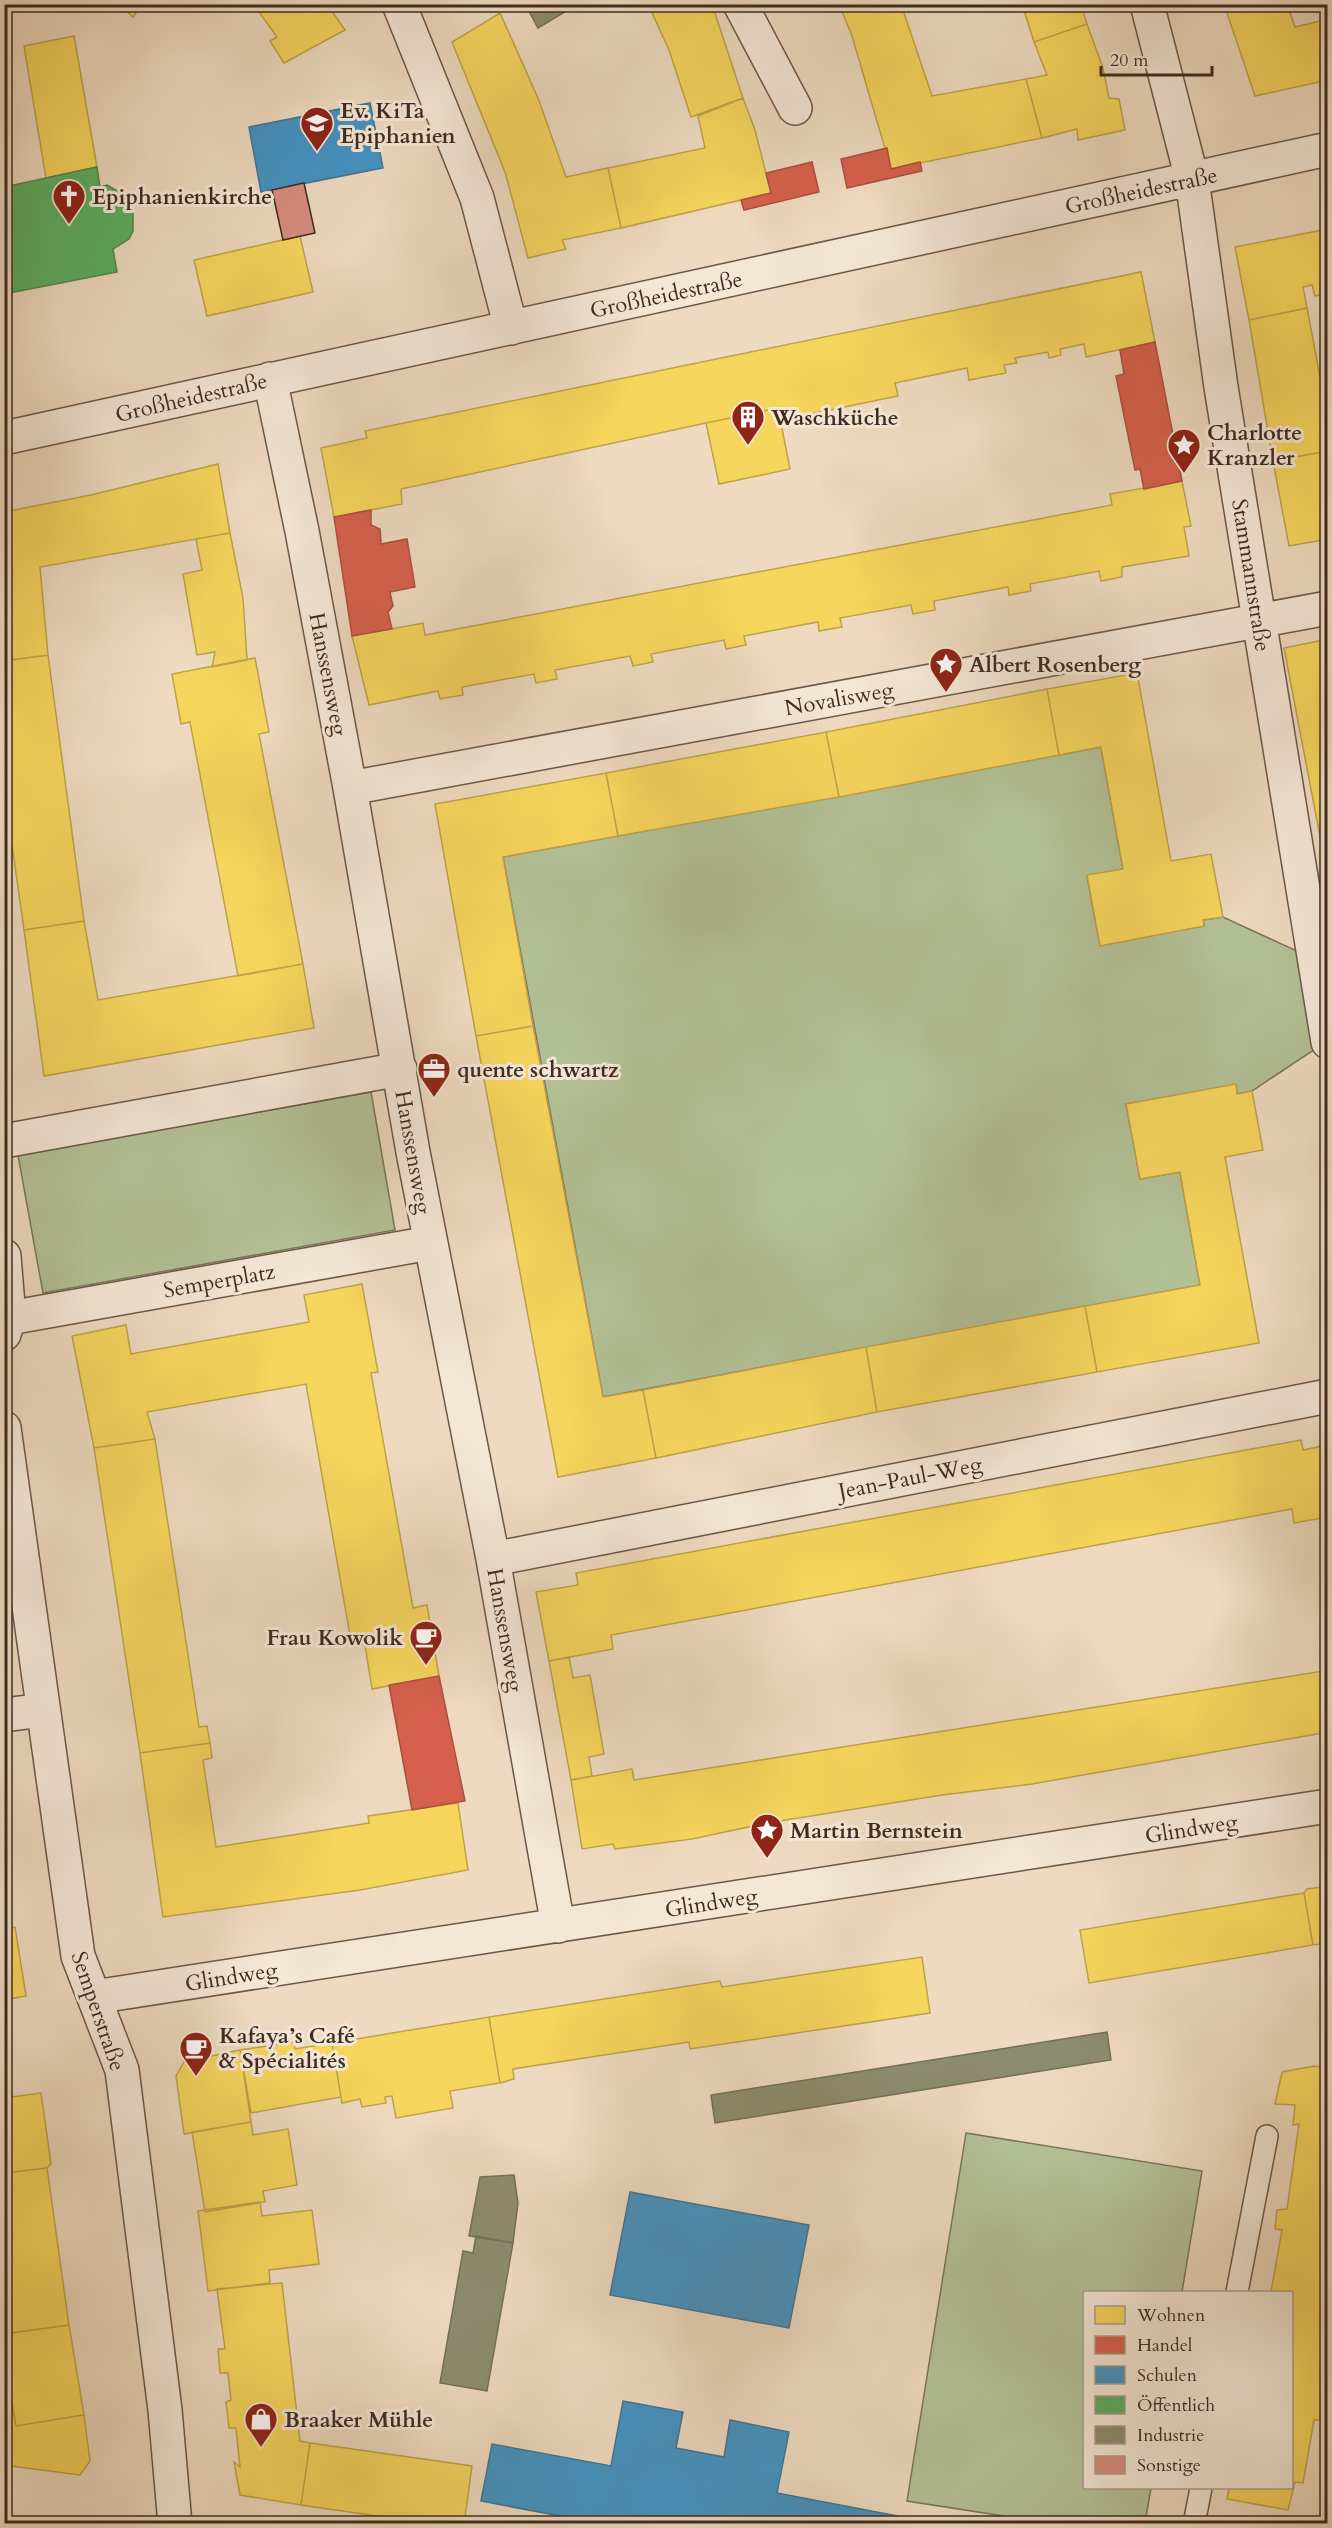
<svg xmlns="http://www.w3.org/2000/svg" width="1332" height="2528" font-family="Cardo,serif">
<rect width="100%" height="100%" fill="#eedac0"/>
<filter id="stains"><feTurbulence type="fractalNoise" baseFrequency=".00333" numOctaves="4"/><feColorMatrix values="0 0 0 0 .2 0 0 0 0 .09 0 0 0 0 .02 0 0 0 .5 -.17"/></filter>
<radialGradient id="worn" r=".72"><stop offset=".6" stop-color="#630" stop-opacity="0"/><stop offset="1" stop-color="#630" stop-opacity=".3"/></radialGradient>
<path fill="#b3c197" stroke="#79765c" stroke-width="1.5" d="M 1101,747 L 1123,869 L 1087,876 L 1100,945 L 1204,926 L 1203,920 L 1223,917 L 1327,965 L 1327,1041 L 1252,1091 L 1237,1094 L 1236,1085 L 1126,1104 L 1140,1179 L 1180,1172 L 1200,1285 L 603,1397 L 503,857 Z
M 371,1092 L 395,1230 L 43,1293 L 18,1155 Z
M 966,2133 L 1202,2171 L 1182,2292 L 1084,2292 L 1084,2488 L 1151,2488 L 1145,2523 L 1049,2523 L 907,2501 Z"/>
<path fill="#f6d55c" stroke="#bfa24a" stroke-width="1.5" d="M 119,4 L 143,4 L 133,17 Z
M 244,4 L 327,4 L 345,30 L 284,63 L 270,41 L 277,37 L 254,5 L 249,12 Z
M 648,4 L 712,4 L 743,98 L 691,117 L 669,50 Z
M 839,4 L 901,4 L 932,96 L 1026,79 L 1042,138 L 891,169 L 852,36 Z
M 1022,4 L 1081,4 L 1087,24 L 1034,42 Z
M 1224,4 L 1287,4 L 1295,27 L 1328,19 L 1328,80 L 1255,96 Z
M 500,13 L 538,98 L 566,177 L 608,168 L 621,228 L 562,240 L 566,249 L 528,258 L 505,172 L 452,42 Z
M 1087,24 L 1103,68 L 1109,98 L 1119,99 L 1125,130 L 1078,140 L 1077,129 L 1042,138 L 1026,79 L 1047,75 L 1034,42 Z
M 74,36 L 97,167 L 46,178 L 24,46 Z
M 743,98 L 755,130 L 771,193 L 621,228 L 608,168 L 705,148 L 698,116 Z
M 1328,229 L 1328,293 L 1315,296 L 1312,285 L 1303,287 L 1307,308 L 1249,320 L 1235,247 Z
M 300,236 L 313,292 L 207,316 L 194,260 Z
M 1141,272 L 1155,342 L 1086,357 L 1084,344 L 1060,349 L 1061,355 L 1049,358 L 1048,352 L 1015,358 L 1017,363 L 1004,365 L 1006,373 L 969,380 L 967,368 L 895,383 L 898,396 L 781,420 L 778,408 L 706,423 L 401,489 L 402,504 L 334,517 L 321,448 L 367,438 L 365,431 Z
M 1307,308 L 1328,419 L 1328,451 L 1273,461 L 1249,320 Z
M 778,408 L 790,469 L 719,484 L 706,423 Z
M 1328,451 L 1328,539 L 1289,546 L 1273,461 Z
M 218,464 L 230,533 L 40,567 L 48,655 L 4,661 L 4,512 L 91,495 Z
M 1182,481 L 1191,526 L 1184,527 L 1189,556 L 1122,567 L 1122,577 L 1101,581 L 1099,571 L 1030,584 L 1031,591 L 1009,595 L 1008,587 L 934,601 L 935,610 L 913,614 L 911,605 L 840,618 L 842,627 L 819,631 L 818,622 L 744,636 L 746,645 L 726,649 L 724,640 L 651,654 L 653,662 L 633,666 L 630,656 L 555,670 L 557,679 L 536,683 L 534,674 L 462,687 L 463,695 L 440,699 L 438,691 L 369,705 L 352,636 L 423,623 L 425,635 L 1112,505 L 1110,494 Z
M 230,533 L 243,598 L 247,660 L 212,667 L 215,652 L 197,655 L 183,574 L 202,570 L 196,539 Z
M 1328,639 L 1328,878 L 1284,648 Z
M 48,655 L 84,921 L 24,930 L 4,788 L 4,661 Z
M 255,658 L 269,732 L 259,734 L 303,964 L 238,976 L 190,722 L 181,724 L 172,674 Z
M 1137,673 L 1171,861 L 1211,854 L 1223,917 L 1203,920 L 1204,926 L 1100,946 L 1087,875 L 1123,869 L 1101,747 L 1059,755 L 1047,689 Z
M 1047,689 L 1059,755 L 839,797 L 826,732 Z
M 826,732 L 839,797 L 618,836 L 606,773 Z
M 606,773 L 618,836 L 503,857 L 533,1026 L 476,1036 L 435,804 Z
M 84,921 L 98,1000 L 303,964 L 314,1028 L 44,1076 L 24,930 Z
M 533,1026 L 603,1397 L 643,1390 L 656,1458 L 558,1477 L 476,1036 Z
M 1236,1084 L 1237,1094 L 1252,1091 L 1263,1150 L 1225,1157 L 1259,1343 L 1097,1372 L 1085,1306 L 1200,1285 L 1180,1172 L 1140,1179 L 1126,1104 Z
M 362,1284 L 378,1372 L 371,1373 L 413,1608 L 427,1605 L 439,1676 L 372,1689 L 365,1645 L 352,1647 L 306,1384 L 147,1412 L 155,1439 L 94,1448 L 72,1336 L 126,1325 L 131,1354 L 309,1322 L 304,1295 Z
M 1085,1306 L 1097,1372 L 877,1412 L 866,1347 Z
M 866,1347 L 877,1412 L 656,1458 L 643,1390 Z
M 155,1439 L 199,1727 L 207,1726 L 210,1743 L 140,1753 L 94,1448 Z
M 1301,1440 L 1303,1450 L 1328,1445 L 1328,1517 L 1294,1523 L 1292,1509 L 611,1635 L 613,1649 L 549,1661 L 536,1592 L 578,1585 L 576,1573 Z
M 1324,1533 L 1328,1533 L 1328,1555 Z
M 569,1657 L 573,1678 L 590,1675 L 604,1754 L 589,1757 L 592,1776 L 571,1780 L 549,1661 Z
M 1328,1660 L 1328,1732 L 1032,1784 L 942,1795 L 767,1823 L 692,1839 L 615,1849 L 613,1844 L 582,1849 L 571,1780 L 632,1769 L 634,1780 L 1324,1671 L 1322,1661 Z
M 210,1743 L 212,1758 L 203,1760 L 216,1847 L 369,1823 L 368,1816 L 458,1803 L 468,1870 L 360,1890 L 163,1917 L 140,1753 Z
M 4,1876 L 12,1928 L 4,1929 Z
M 1328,1886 L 1328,1943 L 1313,1945 L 1304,1893 L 1307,1889 Z
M 1304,1893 L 1313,1945 L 1089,1983 L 1080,1930 Z
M 15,1927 L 26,1996 L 4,2000 L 4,1929 Z
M 922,1957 L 930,2013 L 690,2049 L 689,2042 L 513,2069 L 514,2079 L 500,2083 L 489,2017 L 720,1981 L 722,1987 Z
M 489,2017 L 500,2083 L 450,2091 L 453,2108 L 396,2118 L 392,2096 L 385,2097 L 386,2103 L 362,2107 L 360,2099 L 342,2103 L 332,2043 Z
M 294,2042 L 295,2049 L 332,2043 L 341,2097 L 251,2113 L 240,2050 Z
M 240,2050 L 251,2122 L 184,2134 L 176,2076 L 184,2062 Z
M 1314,2066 L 1328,2068 L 1328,2420 L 1314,2420 L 1303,2483 L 1295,2482 L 1288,2510 L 1227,2499 L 1229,2488 L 1292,2488 L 1292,2292 L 1271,2292 L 1282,2230 L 1275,2229 L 1277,2210 L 1287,2209 L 1299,2124 L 1293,2125 L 1295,2105 L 1275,2104 L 1282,2072 Z
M 41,2093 L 51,2164 L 47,2168 L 4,2173 L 4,2098 Z
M 251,2122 L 253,2135 L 288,2129 L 297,2185 L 263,2191 L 265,2202 L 205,2212 L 192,2132 Z
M 47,2168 L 69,2325 L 4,2334 L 4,2173 Z
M 260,2202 L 262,2216 L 312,2210 L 319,2264 L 269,2270 L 270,2283 L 208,2291 L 198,2211 Z
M 282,2283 L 300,2441 L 310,2443 L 301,2505 L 240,2495 L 234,2462 L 240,2467 L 236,2428 L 229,2428 L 226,2402 L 231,2400 L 228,2373 L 220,2373 L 218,2349 L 225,2349 L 217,2289 Z
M 69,2325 L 84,2415 L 16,2426 L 4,2355 L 4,2334 Z
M 14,2415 L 16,2426 L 84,2415 L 90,2461 L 80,2475 L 4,2465 L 4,2417 Z
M 310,2443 L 472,2466 L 464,2524 L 433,2524 L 301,2505 Z"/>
<path fill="#d6604d" stroke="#a95040" stroke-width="1.5" d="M 887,148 L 891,169 L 920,162 L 922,171 L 847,188 L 841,159 Z
M 812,162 L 819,192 L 744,210 L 741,200 L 771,193 L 766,173 Z
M 1155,342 L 1182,481 L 1144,489 L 1140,469 L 1135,470 L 1116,376 L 1124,374 L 1120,350 Z
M 371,510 L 371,525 L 380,529 L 381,544 L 407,539 L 415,587 L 390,592 L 393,606 L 388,612 L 392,629 L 352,636 L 334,517 Z
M 439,1676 L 465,1801 L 412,1810 L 389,1685 Z"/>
<path fill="#4393c3" stroke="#427492" stroke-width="1.5" d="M 370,103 L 383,168 L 261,192 L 249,127 Z
M 630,2192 L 809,2225 L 789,2328 L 610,2295 Z
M 623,2401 L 683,2412 L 676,2448 L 724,2457 L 730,2420 L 789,2432 L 777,2493 L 898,2516 L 897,2524 L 602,2524 L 481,2501 L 492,2444 L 611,2466 Z"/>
<path fill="#5aae61" stroke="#52874e" stroke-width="1.5" d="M 97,167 L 100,187 L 107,185 L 123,194 L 133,210 L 133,231 L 129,239 L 113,249 L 117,272 L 4,294 L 4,187 Z"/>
<path fill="#8c8c6e" stroke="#756f57" stroke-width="1.5" d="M 525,4 L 578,4 L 538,28 Z
M 1107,2032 L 1111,2060 L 715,2123 L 711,2095 Z
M 514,2175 L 518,2203 L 513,2243 L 469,2236 L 480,2177 Z
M 476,2236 L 513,2243 L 487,2391 L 440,2383 L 463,2251 L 473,2253 Z"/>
<path fill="#d68d80" stroke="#3f2b21" stroke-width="1.5" d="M 304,183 L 315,233 L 283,240 L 272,190 Z"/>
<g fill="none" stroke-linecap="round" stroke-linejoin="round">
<defs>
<path id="service" d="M 1237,2292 L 1267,2136
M 1194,2524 L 1201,2488"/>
<path id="minor" d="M 399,4 L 477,198 L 511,328
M 740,4 L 795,108
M 1147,4 L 1192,179 L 1221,387 L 1328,1042
M 270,379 L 302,531 L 350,788 L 413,1152 L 493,1559 L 558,1926
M 4,438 L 1328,149
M 350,788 L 1328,608
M 4,1141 L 400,1069
M 4,1256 L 9,1318 L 4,1334
M 9,1318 L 430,1243
M 4,1428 L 78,1956 L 122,2070 L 165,2410 L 175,2524
M 493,1559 L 1328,1396
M 4,1715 L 43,1710
M 94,1997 L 1328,1806"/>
</defs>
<use href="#service" stroke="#6b5749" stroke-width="24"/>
<use href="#minor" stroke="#6b5749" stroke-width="36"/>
<use href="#service" stroke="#f4e7d6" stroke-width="21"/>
<use href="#minor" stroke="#f4e7d6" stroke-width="33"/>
</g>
<defs>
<symbol id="school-pin" viewBox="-11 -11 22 30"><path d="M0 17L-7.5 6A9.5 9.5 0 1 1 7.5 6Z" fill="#8f2418" stroke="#f4e7d6"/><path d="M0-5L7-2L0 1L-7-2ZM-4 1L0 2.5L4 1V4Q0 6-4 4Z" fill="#fff"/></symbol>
<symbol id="church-pin" viewBox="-11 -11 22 30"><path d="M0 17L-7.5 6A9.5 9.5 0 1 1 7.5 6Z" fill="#8f2418" stroke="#f4e7d6"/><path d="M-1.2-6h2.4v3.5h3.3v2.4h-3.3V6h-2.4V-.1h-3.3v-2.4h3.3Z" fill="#fff"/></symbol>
<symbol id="building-pin" viewBox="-11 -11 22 30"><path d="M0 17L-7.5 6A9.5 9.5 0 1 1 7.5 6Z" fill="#8f2418" stroke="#f4e7d6"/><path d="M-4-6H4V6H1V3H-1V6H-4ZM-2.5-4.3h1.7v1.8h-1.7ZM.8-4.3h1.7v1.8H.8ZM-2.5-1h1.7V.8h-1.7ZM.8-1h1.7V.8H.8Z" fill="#fff"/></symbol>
<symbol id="sight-pin" viewBox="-11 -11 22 30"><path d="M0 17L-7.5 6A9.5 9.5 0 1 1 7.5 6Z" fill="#8f2418" stroke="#f4e7d6"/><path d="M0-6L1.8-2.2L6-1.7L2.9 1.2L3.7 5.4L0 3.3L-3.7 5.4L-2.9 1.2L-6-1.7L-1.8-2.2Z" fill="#fff"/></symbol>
<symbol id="office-pin" viewBox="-11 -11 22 30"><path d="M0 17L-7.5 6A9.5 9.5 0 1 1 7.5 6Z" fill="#8f2418" stroke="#f4e7d6"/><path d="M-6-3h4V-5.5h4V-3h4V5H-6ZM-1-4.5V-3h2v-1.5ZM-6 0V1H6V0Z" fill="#fff"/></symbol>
<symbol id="cafe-pin" viewBox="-11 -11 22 30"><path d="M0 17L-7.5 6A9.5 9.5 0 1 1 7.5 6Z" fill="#8f2418" stroke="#f4e7d6"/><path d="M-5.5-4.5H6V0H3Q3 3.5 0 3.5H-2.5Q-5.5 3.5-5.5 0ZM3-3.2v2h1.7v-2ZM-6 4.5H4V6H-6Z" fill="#fff"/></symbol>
<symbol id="shop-pin" viewBox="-11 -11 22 30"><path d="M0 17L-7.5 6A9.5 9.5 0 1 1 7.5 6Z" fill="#8f2418" stroke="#f4e7d6"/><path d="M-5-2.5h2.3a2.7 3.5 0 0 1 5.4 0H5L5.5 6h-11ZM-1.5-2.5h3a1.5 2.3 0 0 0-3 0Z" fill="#fff"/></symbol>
</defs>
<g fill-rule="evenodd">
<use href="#school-pin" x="298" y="104" width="38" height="52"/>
<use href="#church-pin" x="50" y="177" width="38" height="52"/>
<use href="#building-pin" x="729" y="398" width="38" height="52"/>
<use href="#sight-pin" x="1165" y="426" width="38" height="52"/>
<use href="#sight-pin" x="927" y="645" width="38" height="52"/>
<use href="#office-pin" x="415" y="1050" width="38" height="52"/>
<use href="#cafe-pin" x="407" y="1618" width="38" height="52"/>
<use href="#sight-pin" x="748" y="1811" width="38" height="52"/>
<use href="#cafe-pin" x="177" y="2029" width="38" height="52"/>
<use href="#shop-pin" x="242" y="2400" width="38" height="52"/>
</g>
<g text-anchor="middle" stroke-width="6" stroke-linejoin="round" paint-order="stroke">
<g font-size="22" font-weight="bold" fill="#3f2b21" stroke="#f4e7d6" text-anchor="start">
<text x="340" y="118">Ev. KiTa<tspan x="340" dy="25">Epiphanien</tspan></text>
<text x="92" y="204">Epiphanienkirche</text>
<text x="771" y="425">Waschküche</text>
<text x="1207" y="440">Charlotte<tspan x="1207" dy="25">Kranzler</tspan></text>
<text x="969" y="672">Albert Rosenberg</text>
<text x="457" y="1077">quente schwartz</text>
<text x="403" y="1645" text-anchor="end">Frau Kowolik</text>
<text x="790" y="1838">Martin Bernstein</text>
<text x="219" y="2043">Kafaya’s Café<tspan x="219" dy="25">&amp; Spécialités</tspan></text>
<text x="284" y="2427">Braaker Mühle</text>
</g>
<g font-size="22" fill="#3f2b21" stroke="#f4e7d6">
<text transform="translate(1141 190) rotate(-12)" y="8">Großheidestraße</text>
<text transform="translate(666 294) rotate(-12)" y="8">Großheidestraße</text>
<text transform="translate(191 397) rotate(-13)" y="8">Großheidestraße</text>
<text transform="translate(1252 575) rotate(81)" y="8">Stammannstraße</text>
<text transform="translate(329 674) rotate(79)" y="8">Hanssensweg</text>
<text transform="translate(839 698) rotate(-10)" y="8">Novalisweg</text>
<text transform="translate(414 1152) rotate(80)" y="8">Hanssensweg</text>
<text transform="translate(219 1280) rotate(-10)" y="8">Semperplatz</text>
<text transform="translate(910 1477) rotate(-11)" y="8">Jean-Paul-Weg</text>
<text transform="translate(506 1630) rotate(80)" y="8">Hanssensweg</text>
<text transform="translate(1191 1828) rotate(-9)" y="8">Glindweg</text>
<text transform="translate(711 1902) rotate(-9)" y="8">Glindweg</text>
<text transform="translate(231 1976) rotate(-9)" y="8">Glindweg</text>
<text transform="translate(99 2011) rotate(71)" y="8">Semperstraße</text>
</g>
</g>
<rect width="1332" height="2528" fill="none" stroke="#eedac0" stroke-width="24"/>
<rect x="6" y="6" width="1320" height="2516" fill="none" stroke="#3f2b21" stroke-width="3"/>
<rect x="12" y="12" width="1308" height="2504" fill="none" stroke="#3f2b21" stroke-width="1.5"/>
<rect x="1083" y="2291" width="210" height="198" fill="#f4e7d6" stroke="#ac9c8e" stroke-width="1.5"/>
<rect x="1095" y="2306" width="30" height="18" fill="#f6d55c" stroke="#ac9c8e" stroke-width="1.5"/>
<text x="1137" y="2321" font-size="18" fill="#3f2b21">Wohnen</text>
<rect x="1095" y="2336" width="30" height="18" fill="#d6604d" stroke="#ac9c8e" stroke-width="1.5"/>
<text x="1137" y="2351" font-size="18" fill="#3f2b21">Handel</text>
<rect x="1095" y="2366" width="30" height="18" fill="#4393c3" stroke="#ac9c8e" stroke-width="1.5"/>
<text x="1137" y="2381" font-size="18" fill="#3f2b21">Schulen</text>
<rect x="1095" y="2396" width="30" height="18" fill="#5aae61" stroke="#ac9c8e" stroke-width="1.5"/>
<text x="1137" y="2411" font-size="18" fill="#3f2b21">Öffentlich</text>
<rect x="1095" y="2426" width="30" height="18" fill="#8c8c6e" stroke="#ac9c8e" stroke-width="1.5"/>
<text x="1137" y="2441" font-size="18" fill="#3f2b21">Industrie</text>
<rect x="1095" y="2456" width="30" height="18" fill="#d68d80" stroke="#ac9c8e" stroke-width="1.5"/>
<text x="1137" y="2471" font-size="18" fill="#3f2b21">Sonstige</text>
<path d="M1101 66v9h111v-9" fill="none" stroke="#3f2b21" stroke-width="3"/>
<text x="1110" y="66" font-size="18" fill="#3f2b21" stroke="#f4e7d6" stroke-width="4.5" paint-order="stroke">20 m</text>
<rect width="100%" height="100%" filter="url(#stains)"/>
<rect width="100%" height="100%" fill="url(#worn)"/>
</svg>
